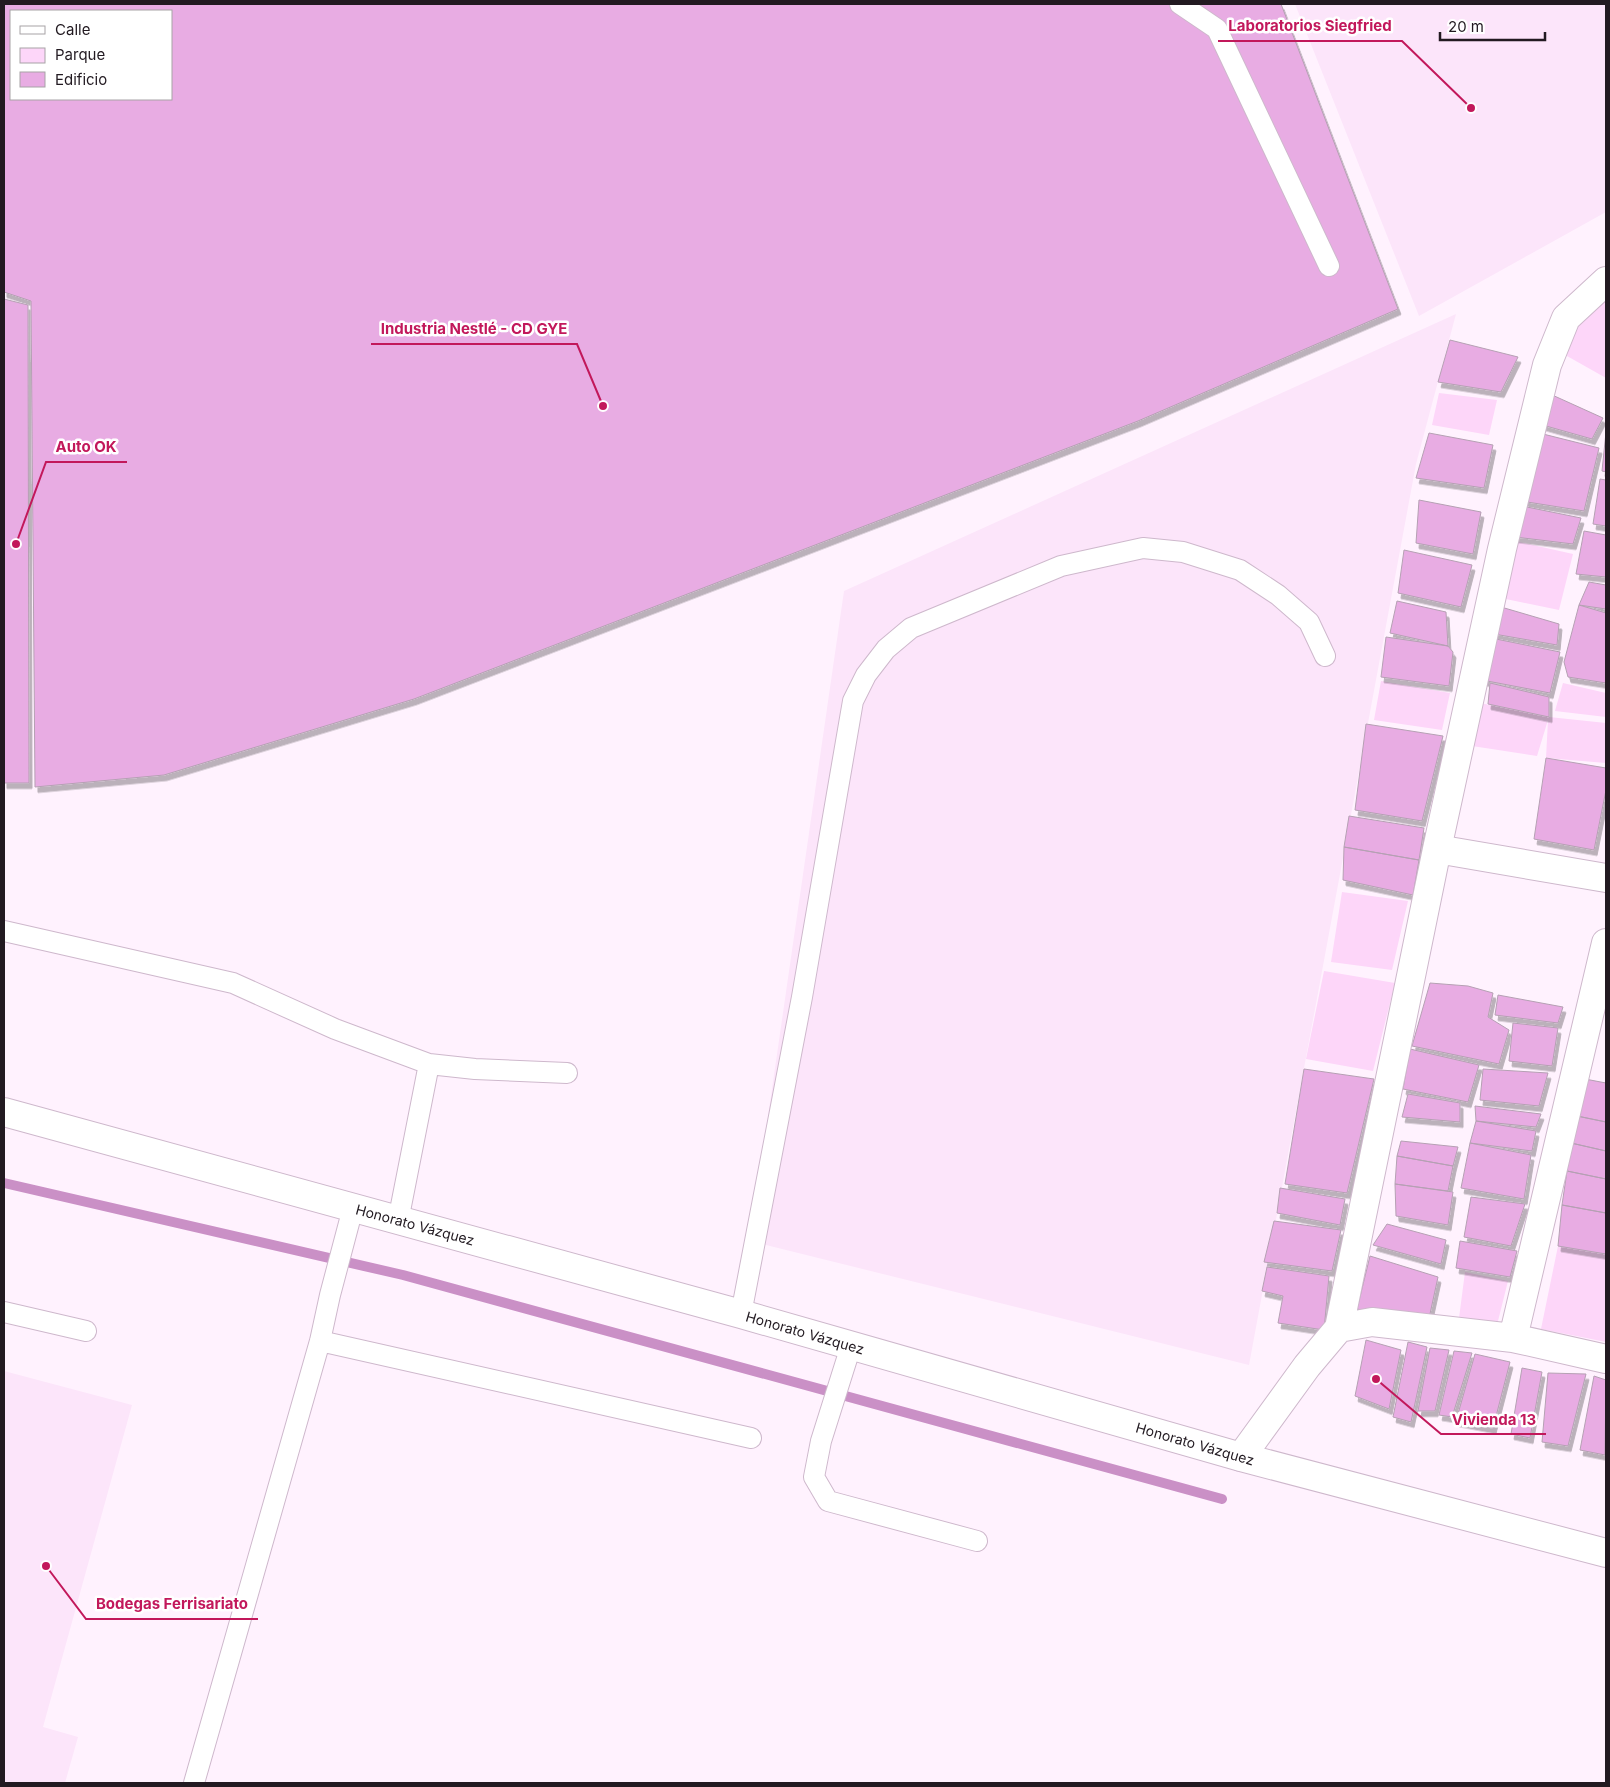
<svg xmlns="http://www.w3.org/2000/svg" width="1610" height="1787" font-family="Inter,sans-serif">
<defs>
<filter id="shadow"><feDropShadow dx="3" dy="5.5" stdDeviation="0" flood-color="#0004"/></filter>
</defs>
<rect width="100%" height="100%" fill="#fff2fe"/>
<path fill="#fce5fa" d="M 1295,4 L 1606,4 L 1606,212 L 1419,316 Z
M 1456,314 L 1416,464 L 1249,1365 L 750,1241 L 844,591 Z
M 4,1371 L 132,1405 L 43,1727 L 78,1737 L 65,1783 L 4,1783 Z"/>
<path fill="#fdd6f9" d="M 1606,292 L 1606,378 L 1567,356 L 1570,325 Z
M 1439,393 L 1497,400 L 1489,435 L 1432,425 Z
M 1515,541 L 1573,554 L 1559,610 L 1501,598 Z
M 1381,681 L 1450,693 L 1442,730 L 1374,720 Z
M 1563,683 L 1606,693 L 1606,717 L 1555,711 Z
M 1480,703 L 1549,717 L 1606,723 L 1606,763 L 1546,758 L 1548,720 L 1537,756 L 1472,746 Z
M 1342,892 L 1408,901 L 1392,970 L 1331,962 Z
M 1324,971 L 1395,983 L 1373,1071 L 1306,1059 Z
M 1558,1246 L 1606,1254 L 1606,1342 L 1541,1329 Z
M 1465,1272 L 1508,1281 L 1497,1325 L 1459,1318 Z"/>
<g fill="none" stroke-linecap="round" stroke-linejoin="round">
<path stroke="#ca90c6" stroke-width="10" d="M 4,1183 L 403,1275 L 1222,1499"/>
</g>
<path fill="#e8ace3" stroke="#b5a0b3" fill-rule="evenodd" filter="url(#shadow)" d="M 4,4 L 1281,4 L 1398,309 L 1138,421 L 414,699 L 164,775 L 35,787 L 31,301 L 4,292 ZM 11,11 L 171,11 L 171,99 L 11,99 Z
M 4,299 L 28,305 L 29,783 L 4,783 Z
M 1450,340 L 1518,357 L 1501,392 L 1438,382 Z
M 1550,394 L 1603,418 L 1592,439 L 1539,424 Z
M 1531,431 L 1599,448 L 1584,511 L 1521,501 Z
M 1606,432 L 1606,472 L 1602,471 Z
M 1429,433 L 1493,445 L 1484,488 L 1416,478 Z
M 1600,479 L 1606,480 L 1606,526 L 1593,524 Z
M 1419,500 L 1481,512 L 1473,554 L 1416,543 Z
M 1522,506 L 1581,518 L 1573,544 L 1515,537 Z
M 1584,531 L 1606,535 L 1606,577 L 1576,574 Z
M 1404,550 L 1472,565 L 1461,607 L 1398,593 Z
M 1589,582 L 1606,585 L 1606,609 L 1579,605 Z
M 1397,601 L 1446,612 L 1448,646 L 1390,633 Z
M 1579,605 L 1606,613 L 1606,683 L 1568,677 L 1564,662 Z
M 1501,607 L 1559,624 L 1557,645 L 1494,634 Z
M 1386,637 L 1448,646 L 1453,652 L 1449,686 L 1381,677 Z
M 1491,638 L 1560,652 L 1550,693 L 1482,680 Z
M 1490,683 L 1549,697 L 1549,717 L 1488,704 Z
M 1366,724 L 1443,736 L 1422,821 L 1355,810 Z
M 1546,758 L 1606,768 L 1606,790 L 1594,850 L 1534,839 Z
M 1349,816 L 1424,828 L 1419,860 L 1344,847 Z
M 1344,847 L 1419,860 L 1413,895 L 1343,880 Z
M 1430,983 L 1468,986 L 1493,993 L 1488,1017 L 1509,1030 L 1499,1064 L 1412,1046 Z
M 1498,995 L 1563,1007 L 1558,1023 L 1495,1015 Z
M 1513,1023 L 1558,1028 L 1552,1066 L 1509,1061 Z
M 1410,1049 L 1479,1065 L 1468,1102 L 1403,1089 Z
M 1304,1069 L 1374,1079 L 1347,1193 L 1285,1184 Z
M 1483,1069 L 1548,1073 L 1539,1106 L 1480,1100 Z
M 1585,1079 L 1606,1083 L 1606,1122 L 1577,1116 Z
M 1408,1094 L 1460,1103 L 1460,1122 L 1402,1117 Z
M 1475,1106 L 1541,1114 L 1536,1127 L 1476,1121 Z
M 1577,1116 L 1606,1122 L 1606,1151 L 1571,1143 Z
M 1476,1121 L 1536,1131 L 1532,1151 L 1470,1143 Z
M 1401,1141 L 1458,1147 L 1453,1166 L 1397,1156 Z
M 1470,1143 L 1531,1155 L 1524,1199 L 1461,1188 Z
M 1571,1143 L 1606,1151 L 1606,1179 L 1567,1171 Z
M 1397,1156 L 1453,1166 L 1448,1191 L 1395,1184 Z
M 1567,1171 L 1606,1179 L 1606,1213 L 1562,1205 Z
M 1395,1184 L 1453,1192 L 1448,1225 L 1396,1216 Z
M 1280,1188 L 1345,1199 L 1340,1225 L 1277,1213 Z
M 1471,1197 L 1525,1204 L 1511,1246 L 1464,1237 Z
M 1562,1205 L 1606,1213 L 1606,1254 L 1558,1246 Z
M 1274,1221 L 1341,1230 L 1332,1271 L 1264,1262 Z
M 1387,1224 L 1446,1240 L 1441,1264 L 1373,1245 Z
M 1460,1241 L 1517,1251 L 1510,1277 L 1456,1268 Z
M 1370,1256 L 1438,1277 L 1428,1323 L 1357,1309 Z
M 1267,1267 L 1329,1276 L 1324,1330 L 1278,1323 L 1283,1296 L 1262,1291 Z
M 1366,1340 L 1401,1350 L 1389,1409 L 1355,1396 Z
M 1408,1342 L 1427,1347 L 1411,1422 L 1393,1417 Z
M 1430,1348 L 1449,1350 L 1435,1411 L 1418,1411 Z
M 1454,1351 L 1472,1353 L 1452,1417 L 1439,1415 Z
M 1475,1354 L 1510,1362 L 1493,1428 L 1456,1421 Z
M 1522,1368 L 1542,1372 L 1530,1438 L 1511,1434 Z
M 1548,1373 L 1586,1374 L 1568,1446 L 1542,1442 Z
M 1594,1376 L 1606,1380 L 1605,1455 L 1580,1450 Z"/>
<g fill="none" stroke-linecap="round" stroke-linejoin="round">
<defs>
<path id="service" d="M 1180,4 L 1217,29 L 1329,266
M 4,931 L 233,983 L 335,1029 L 429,1064
M 398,1221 L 429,1064 L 475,1069 L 567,1073
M 4,1312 L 86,1331
M 741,1314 L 802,997 L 853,701 L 866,675 L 886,649 L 911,628 L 1061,566 L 1143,548 L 1183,552 L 1240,570 L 1278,595 L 1309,622 L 1325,656
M 320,1341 L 751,1438
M 851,1346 L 821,1441 L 814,1477 L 828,1501 L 977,1541
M 194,1783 L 320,1341 L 330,1295 L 353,1208"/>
<path id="minor" d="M 1437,849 L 1606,878
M 1339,1328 L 1372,1322 L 1513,1338 L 1606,1359
M 1513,1338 L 1606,943
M 1241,1457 L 1307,1366 L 1339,1328 L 1437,849 L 1502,549 L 1547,365 L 1566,318 L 1606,281"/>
<path id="tertiary" d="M 4,1112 L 741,1314 L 1241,1457 L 1606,1553"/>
</defs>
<use href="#service" stroke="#ceb8cc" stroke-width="22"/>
<use href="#minor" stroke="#ceb8cc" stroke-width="30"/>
<use href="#tertiary" stroke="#ceb8cc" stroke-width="30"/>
<use href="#service" stroke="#fff" stroke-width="20"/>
<use href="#minor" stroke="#fff" stroke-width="28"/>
<use href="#tertiary" stroke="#fff" stroke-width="28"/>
</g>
<g text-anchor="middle" stroke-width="5" stroke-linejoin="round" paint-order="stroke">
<g font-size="14" fill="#221a21" stroke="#fff">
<text transform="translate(415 1225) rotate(15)" y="5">Honorato Vázquez</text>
<text transform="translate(805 1333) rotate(16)" y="5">Honorato Vázquez</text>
<text transform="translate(1195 1444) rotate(16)" y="5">Honorato Vázquez</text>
</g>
</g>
<path fill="none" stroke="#c2185b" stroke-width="2" d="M1471 108L1402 41H1218M603 406L577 344H371M16 544L46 462H127M1376 1379L1441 1434H1546M46 1566L86 1619H258"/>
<g fill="#c2185b" stroke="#fff" stroke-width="2">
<circle cx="1471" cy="108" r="5"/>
<circle cx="603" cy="406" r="5"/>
<circle cx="16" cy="544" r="5"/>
<circle cx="1376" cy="1379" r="5"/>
<circle cx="46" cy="1566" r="5"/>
</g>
<g font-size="15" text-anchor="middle" font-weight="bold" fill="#c2185b" stroke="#fff" stroke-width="5" stroke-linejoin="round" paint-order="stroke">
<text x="1310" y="31">Laboratorios Siegfried</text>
<text x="474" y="334">Industria Nestlé - CD GYE</text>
<text x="86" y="452">Auto OK</text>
<text x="1494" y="1425">Vivienda 13</text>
<text x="172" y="1609">Bodegas Ferrisariato</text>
</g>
<rect width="1610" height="1787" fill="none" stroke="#221a21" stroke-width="10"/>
<rect x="10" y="10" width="162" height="90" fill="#ffffff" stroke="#a7a3a6"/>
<rect x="20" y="26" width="25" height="8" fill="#ffffff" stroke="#a7a3a6"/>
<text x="55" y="35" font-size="15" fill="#221a21">Calle</text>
<rect x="20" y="48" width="25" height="15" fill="#fdd6f9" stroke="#a7a3a6"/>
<text x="55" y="60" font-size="15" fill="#221a21">Parque</text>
<rect x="20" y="72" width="25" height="15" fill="#e8ace3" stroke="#a7a3a6"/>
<text x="55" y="85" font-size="15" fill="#221a21">Edificio</text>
<path d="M1440 32v8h105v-8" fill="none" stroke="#221a21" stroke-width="2.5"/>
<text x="1448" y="32" font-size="15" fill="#221a21" stroke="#ffffff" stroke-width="4" paint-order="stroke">20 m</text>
</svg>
